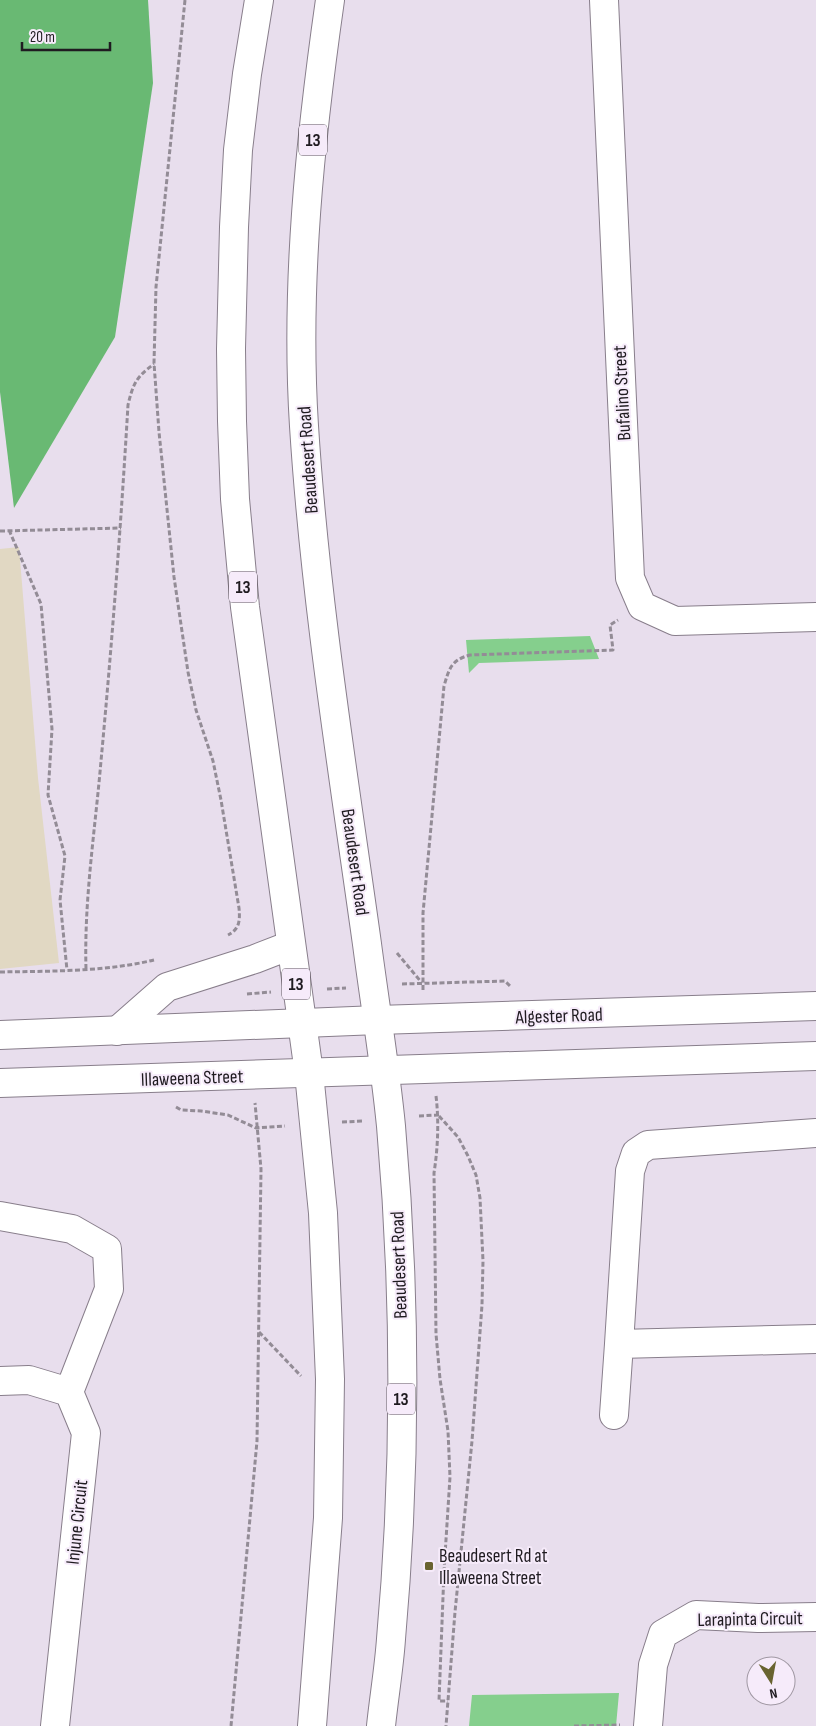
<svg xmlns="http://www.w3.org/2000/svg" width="816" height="1726" font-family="'Sofia Sans Condensed',sans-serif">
<rect width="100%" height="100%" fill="#e8deed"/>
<path fill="#e1d8c3" d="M 19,547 L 38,778 L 59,963 L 0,969 L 0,549 Z"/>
<path fill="#85cf8d" d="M 590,636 L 599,659 L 479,663 L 469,673 L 466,640 Z
M 619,1693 L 616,1726 L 469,1726 L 472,1695 Z"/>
<path fill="#69b973" d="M 0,0 L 148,0 L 153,83 L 115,337 L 14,508 L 0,392 Z"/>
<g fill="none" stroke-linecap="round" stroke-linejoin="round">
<defs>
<path id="minor" d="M 604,0 L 630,578 L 642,606 L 675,621 L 816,617
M 0,1216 L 72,1229 L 107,1249 L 109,1289 L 69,1392
M 619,1344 L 630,1171 L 636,1153 L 648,1145 L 816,1133
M 0,1381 L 29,1380 L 69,1392 L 86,1433 L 55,1726
M 614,1415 L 619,1344 L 816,1339
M 648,1726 L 653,1665 L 663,1634 L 696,1615 L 758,1618 L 816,1617"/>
<path id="major" d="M 0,1035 L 378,1020 L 816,1006
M 0,1083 L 816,1056"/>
<path id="highway" d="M 259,0 L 247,74 L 238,150 L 234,227 L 231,349 L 232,421 L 235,499 L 245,607 L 309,1073 L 323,1213 L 330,1379 L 328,1518 L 312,1726
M 330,0 C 310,140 295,284 304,426 C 315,599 343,772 367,944 C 375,1005 385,1065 391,1126 C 406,1295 406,1470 391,1639 C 389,1668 384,1697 381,1726
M 117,1031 L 167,987 L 255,959 L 291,945"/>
</defs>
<use href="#minor" stroke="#887e8b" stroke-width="30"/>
<use href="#major" stroke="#887e8b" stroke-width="30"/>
<use href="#highway" stroke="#887e8b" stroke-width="30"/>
<path stroke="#938c96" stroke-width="3" stroke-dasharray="5 2.5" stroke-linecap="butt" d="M 185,0 L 156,287 L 154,363 L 159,432 L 174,577 L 188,672 L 196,710 L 213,761 L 221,800 L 239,908 C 240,920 240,929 228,935
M 9,530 L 41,604 L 52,729 L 48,795 L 65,856 L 60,900 L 67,970
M 0,531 L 121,528
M 397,953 L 422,983
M 86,969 C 84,900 95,831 101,761 C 112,643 121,524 128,405 C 133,384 136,377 154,364
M 0,972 C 51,971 104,972 154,960
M 402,984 L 505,981 L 510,986
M 327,989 L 346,988
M 423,990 L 423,913 L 444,686 C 449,669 451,660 470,655 L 613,650 L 610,625 L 618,620
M 247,994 L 271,992
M 436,1096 C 439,1121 438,1147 434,1173 L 436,1334 L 440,1379 L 448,1431 L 450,1477 L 444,1571 L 439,1701 L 448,1701
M 176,1107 L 181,1110 L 201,1111 L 228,1115 L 256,1128 L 285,1126
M 419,1116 L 438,1115
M 439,1116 L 458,1137 L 468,1156 L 476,1175 L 480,1198 L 483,1261 L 482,1305 L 472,1441 L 455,1612 L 446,1726
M 342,1122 L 363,1121
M 259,1332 L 301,1376
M 231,1726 L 257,1441 L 261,1169 L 255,1103
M 574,1726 L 620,1725"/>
<use href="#minor" stroke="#fff" stroke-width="28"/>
<use href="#major" stroke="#fff" stroke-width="28"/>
<use href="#highway" stroke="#fff" stroke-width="28"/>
</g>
<rect fill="#696330" stroke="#f6ebfa" stroke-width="2" x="424" y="1561" width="10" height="10" rx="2.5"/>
<g text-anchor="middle" stroke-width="4" stroke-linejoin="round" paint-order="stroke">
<g fill="#f6ebfa" stroke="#605961" stroke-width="1">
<rect x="299" y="124.5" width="28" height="31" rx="4"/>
<rect x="229" y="571.5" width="28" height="31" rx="4"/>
<rect x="282" y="968.5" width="28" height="31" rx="4"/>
<rect x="387" y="1383.5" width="28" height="31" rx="4"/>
</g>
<g font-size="18" font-weight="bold" fill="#1f1b20">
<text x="313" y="146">13</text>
<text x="243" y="593">13</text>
<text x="296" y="990">13</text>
<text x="401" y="1405">13</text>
</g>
<g font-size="19" fill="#1f1b20" stroke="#f6ebfa">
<text transform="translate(621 393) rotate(-93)" y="7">Bufalino Street</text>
<text transform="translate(307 460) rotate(-94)" y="7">Beaudesert Road</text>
<text transform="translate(356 862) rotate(82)" y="7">Beaudesert Road</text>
<text transform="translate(559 1015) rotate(-2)" y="7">Algester Road</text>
<text transform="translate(192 1077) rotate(-2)" y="7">Illaweena Street</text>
<text transform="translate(398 1265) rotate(-92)" y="7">Beaudesert Road</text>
<text transform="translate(76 1522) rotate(-84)" y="7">Injune Circuit</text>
<text transform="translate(750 1618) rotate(-1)" y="7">Larapinta Circuit</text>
</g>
<g font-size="19" fill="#1f1b20" stroke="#f6ebfa" text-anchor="start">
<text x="439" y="1562">Beaudesert Rd at<tspan x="439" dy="22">Illaweena Street</tspan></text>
</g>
</g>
<g transform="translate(771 1681) rotate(169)"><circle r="24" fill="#f6ebfa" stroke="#a098a3"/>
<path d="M0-4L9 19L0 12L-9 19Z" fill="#696330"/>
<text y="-8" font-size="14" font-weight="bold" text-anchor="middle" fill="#1f1b20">N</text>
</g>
<path d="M22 42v8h88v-8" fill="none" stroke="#1f1b20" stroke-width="2.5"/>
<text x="30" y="42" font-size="15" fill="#1f1b20" stroke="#f6ebfa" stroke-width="4" paint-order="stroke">20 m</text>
</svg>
